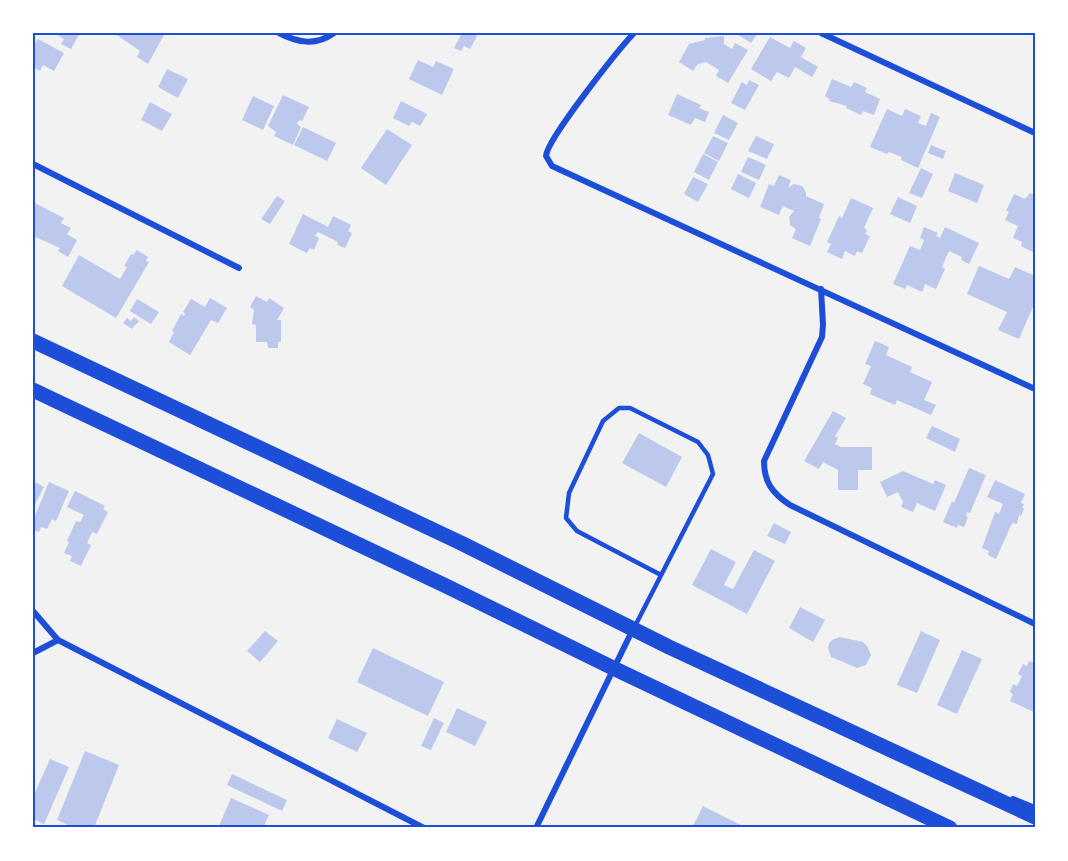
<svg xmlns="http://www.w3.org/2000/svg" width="1068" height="861" font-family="'Exo 2',sans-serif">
<rect width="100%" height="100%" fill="#f2f2f2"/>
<path fill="#bdc9ec" d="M 54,33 L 80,33 L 71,49 L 61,44 L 64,39 Z
M 114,33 L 165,33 L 148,64 L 137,57 L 140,51 Z
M 462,33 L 471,33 L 477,36 L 470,49 L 464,46 L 461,51 L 454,48 Z
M 735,33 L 758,33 L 751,43 Z
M 724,36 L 724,44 L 732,49 L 735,43 L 748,50 L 728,83 L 716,76 L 719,70 L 706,62 L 698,64 L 693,71 L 679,62 L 689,44 L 705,40 L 705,38 Z
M 770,37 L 790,48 L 794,41 L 806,48 L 801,57 L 818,67 L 812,77 L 795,67 L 789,78 L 777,72 L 771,81 L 751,69 Z
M 38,39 L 64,53 L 54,71 L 43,65 L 40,71 L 33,67 L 33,45 Z
M 418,60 L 433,67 L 436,61 L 454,69 L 442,95 L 409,79 Z
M 167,69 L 188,79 L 178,98 L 158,87 Z
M 832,79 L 851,87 L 854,82 L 867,88 L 865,92 L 880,99 L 874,115 L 863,111 L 861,115 L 846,108 L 847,106 L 829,101 L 830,99 L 825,96 Z
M 749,80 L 759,85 L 745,110 L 731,103 L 742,82 L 747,85 Z
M 677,94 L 701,105 L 699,108 L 709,112 L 705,122 L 695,118 L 691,125 L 668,115 Z
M 283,95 L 309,107 L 302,121 L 299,120 L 297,124 L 301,127 L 293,145 L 274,136 L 276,132 L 268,126 Z
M 253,96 L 274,106 L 263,130 L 242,120 Z
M 401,101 L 427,114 L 420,126 L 412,122 L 409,126 L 393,118 Z
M 150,102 L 172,114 L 162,131 L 141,120 Z
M 887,109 L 902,116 L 905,109 L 921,116 L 918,123 L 926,126 L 931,113 L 940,117 L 918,168 L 901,160 L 902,157 L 889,152 L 887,154 L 870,147 Z
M 723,115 L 738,123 L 729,140 L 714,133 Z
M 303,127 L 336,143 L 327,161 L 294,145 Z
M 387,129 L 412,145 L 386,185 L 361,168 Z
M 713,136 L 728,143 L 719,161 L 704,153 Z
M 756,136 L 774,144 L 767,159 L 748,151 Z
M 931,145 L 946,151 L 943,159 L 928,153 Z
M 703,154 L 718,162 L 709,180 L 694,172 Z
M 748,157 L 766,165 L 759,180 L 741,172 Z
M 921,168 L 933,174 L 922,198 L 909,193 Z
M 955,173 L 984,185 L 977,203 L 948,191 Z
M 738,174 L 756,183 L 749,198 L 731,189 Z
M 779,175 L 791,180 L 788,188 L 794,184 L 802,186 L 806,192 L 806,196 L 824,204 L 819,218 L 821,219 L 810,246 L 792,238 L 796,229 L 790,225 L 789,217 L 794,211 L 783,206 L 779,215 L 760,207 L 769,184 L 774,186 Z
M 693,177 L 708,184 L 698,202 L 684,194 Z
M 1030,193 L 1035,195 L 1035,253 L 1021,246 L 1022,242 L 1013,238 L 1018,226 L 1005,220 L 1009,212 L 1006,211 L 1014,194 L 1025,199 Z
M 277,196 L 285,201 L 270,224 L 261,219 Z
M 898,197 L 917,206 L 910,223 L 890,214 Z
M 851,198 L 873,208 L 864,228 L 867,230 L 865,234 L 870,236 L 862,253 L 857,251 L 855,256 L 845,251 L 842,259 L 827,252 L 831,244 L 827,242 L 839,216 L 842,218 Z
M 33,202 L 64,218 L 61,223 L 71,228 L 67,234 L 77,240 L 68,257 L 58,251 L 60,248 L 33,236 Z
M 303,214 L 328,227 L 333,216 L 351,225 L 348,231 L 352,233 L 345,248 L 337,245 L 338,242 L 318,232 L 315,236 L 319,238 L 314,250 L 310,248 L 307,253 L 289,244 Z
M 924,227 L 938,233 L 936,236 L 940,238 L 945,227 L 979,243 L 969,264 L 961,260 L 962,257 L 949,251 L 942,267 L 945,269 L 936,289 L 925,284 L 922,292 L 907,285 L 905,289 L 893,284 L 910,246 L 920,250 L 924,240 L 920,238 Z
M 137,250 L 148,257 L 146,261 L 149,262 L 116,318 L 62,286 L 79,255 L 120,279 L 127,267 L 124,266 L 131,254 L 133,255 Z
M 979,266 L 1009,279 L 1015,267 L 1035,276 L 1035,302 L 1019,339 L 998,330 L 1007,312 L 967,294 Z
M 256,296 L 267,302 L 269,298 L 284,308 L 277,320 L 281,320 L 281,342 L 278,342 L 278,348 L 268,348 L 267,342 L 256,342 L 256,325 L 252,324 L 254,310 L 250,307 Z
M 210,298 L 227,308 L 218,323 L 211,320 L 190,355 L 169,342 L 174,332 L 172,331 L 181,314 L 184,316 L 185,314 L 183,312 L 191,299 L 205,307 Z
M 137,299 L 159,312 L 151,324 L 130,311 Z
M 134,317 L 139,321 L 132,329 L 123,323 L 127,318 L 131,321 Z
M 875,341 L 889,347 L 886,355 L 912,367 L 910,372 L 932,382 L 924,400 L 936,405 L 931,415 L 897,400 L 895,405 L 870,394 L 872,388 L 863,384 L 871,366 L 865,364 Z
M 833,411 L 846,418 L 835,436 L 838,438 L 835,444 L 841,447 L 872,447 L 872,470 L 858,470 L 858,490 L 838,490 L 838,470 L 823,462 L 819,469 L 804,461 Z
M 932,426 L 960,439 L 955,452 L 926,438 Z
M 639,433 L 682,457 L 666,487 L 622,463 Z
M 969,468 L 986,475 L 970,513 L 967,512 L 966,516 L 968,517 L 964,527 L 958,525 L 957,528 L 943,522 L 952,501 L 954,503 Z
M 903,471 L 933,484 L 935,480 L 946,485 L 935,511 L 917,503 L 913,512 L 901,507 L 903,502 L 898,492 L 887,497 L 880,482 Z
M 995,480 L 1025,494 L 1021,503 L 1024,504 L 1022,508 L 1024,508 L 1021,516 L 1019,515 L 1017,524 L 1012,523 L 996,559 L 988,555 L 989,551 L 982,548 L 995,512 L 999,514 L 1003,504 L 987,497 Z
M 33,481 L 44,487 L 33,508 Z
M 49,482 L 69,491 L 56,521 L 52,519 L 47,529 L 41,527 L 39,532 L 33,530 L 33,521 Z
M 75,491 L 105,506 L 103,509 L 108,512 L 97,534 L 92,532 L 87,543 L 91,545 L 81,566 L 70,561 L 72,556 L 64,553 L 69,542 L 67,541 L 76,521 L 80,522 L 84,515 L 67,507 Z
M 774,523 L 791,532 L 785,544 L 767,536 Z
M 711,549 L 736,562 L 724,585 L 733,589 L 754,550 L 775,561 L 747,614 L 692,585 Z
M 800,607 L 825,620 L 813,642 L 789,628 Z
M 265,631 L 278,641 L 260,662 L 247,651 Z
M 921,631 L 940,640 L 917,693 L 897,685 Z
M 840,637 L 863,642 L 867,646 L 871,655 L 866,665 L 857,668 L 831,657 L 828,648 L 829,644 L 832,640 Z
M 373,648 L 444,682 L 428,716 L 357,682 Z
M 962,650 L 982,659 L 957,714 L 937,705 Z
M 1029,661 L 1035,663 L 1034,712 L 1010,701 L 1013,694 L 1010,692 L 1013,684 L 1017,686 L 1022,676 L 1018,674 L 1023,664 L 1027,666 Z
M 457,708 L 487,722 L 475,746 L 446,732 Z
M 434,718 L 444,723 L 431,750 L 421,746 Z
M 337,719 L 367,733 L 357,752 L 328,738 Z
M 85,751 L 119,765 L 94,828 L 75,828 L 57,820 Z
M 50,759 L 69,767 L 44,824 L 33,819 L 33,797 Z
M 232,774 L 287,800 L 282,811 L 227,785 Z
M 231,798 L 269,815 L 263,828 L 218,828 Z
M 703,806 L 747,828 L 692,828 Z"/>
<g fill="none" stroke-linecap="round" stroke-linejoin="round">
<path stroke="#1d4ed8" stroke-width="4.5" d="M 635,626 L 713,474 L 708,455 L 698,442 L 630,408 L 619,408 L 603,421 L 569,493 L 566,518 L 577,531 L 661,575"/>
<path stroke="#1d4ed8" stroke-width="6" d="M 279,33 C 298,43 316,46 334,33
M 634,33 C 619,49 547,139 546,156 L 552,166 L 1035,389
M 821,33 L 1035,133
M 33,164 L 239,268
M 821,289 L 823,325 L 822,337 L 764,461 C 764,482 772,493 790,505 L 1035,624
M 33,611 L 58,640 L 424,828
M 33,653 L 58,640
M 1013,799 L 1035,808
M 536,828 L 633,629"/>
<path stroke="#1d4ed8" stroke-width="15" d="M 33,341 L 461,543 L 669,647 L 1035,817
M 33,390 L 444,585 L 613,668 L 950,828"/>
</g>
<rect width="1068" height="861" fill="none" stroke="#ffffff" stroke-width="69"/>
<rect x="34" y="34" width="1000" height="792" fill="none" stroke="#1d4ed8" stroke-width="2"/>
</svg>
